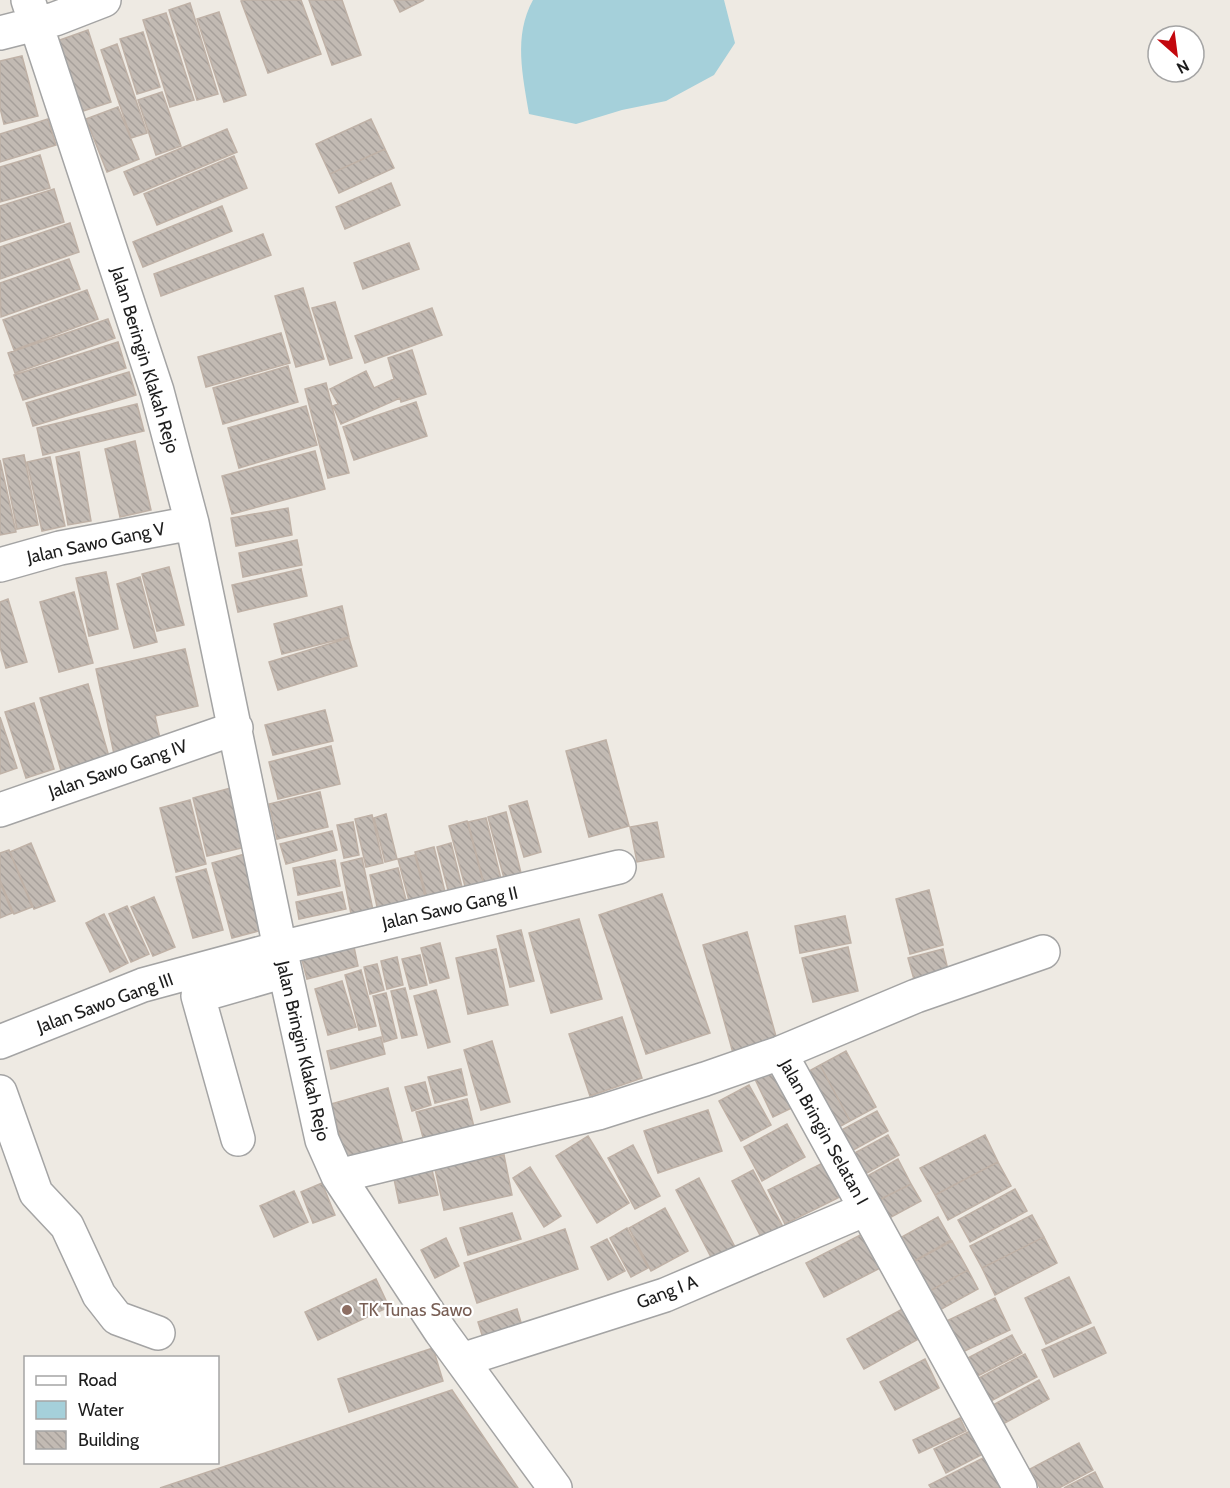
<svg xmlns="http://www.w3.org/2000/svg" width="1230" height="1488" font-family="Cabin,sans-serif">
<defs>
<pattern id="building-back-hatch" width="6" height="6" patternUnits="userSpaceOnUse" patternTransform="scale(1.5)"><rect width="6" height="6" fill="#c2bab3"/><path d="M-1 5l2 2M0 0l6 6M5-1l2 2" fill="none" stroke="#a69f9a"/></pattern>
</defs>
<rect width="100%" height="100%" fill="#eeeae3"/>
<path fill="#a5d0da" d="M 533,0 L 724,0 L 735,43 L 714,75 L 666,101 L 622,110 L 576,124 L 529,114 C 523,76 513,36 533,0 Z"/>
<path fill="url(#building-back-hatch)" stroke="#bfb1a6" stroke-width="1.5" d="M 245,0 L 301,0 L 321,54 L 268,73 L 241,1 Z
M 309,0 L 342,0 L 361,55 L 332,65 Z
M 394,0 L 424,0 L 400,12 Z
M 190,3 L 218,94 L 197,100 L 169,10 Z
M 219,12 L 246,95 L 224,102 L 197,19 Z
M 166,13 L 194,100 L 170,107 L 143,20 Z
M 88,30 L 111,102 L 80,112 L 57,41 Z
M 143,32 L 160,87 L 137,94 L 120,39 Z
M 117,44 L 147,133 L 131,138 L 101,50 Z
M 22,56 L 38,116 L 4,124 L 0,108 L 0,61 Z
M 162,92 L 181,146 L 156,155 L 138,100 Z
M 118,107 L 139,159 L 107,172 L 86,119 Z
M 48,119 L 56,145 L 0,162 L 0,134 Z
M 371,119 L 385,149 L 330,174 L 316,144 Z
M 227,129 L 237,152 L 134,195 L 124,172 Z
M 385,149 L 394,168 L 339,193 L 330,174 Z
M 40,155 L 50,188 L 0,202 L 0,167 Z
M 234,156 L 247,188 L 157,225 L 144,194 Z
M 391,183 L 400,205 L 345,229 L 336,207 Z
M 54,189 L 64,222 L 0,242 L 0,206 Z
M 222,206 L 232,231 L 143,267 L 133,242 Z
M 70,223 L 79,252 L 0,279 L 0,247 Z
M 263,234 L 271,255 L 161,296 L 154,274 Z
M 409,243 L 419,269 L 363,289 L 354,263 Z
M 69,259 L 80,289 L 1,317 L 0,283 Z
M 303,288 L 324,359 L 296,367 L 275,296 Z
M 87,290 L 98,319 L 14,350 L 3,320 Z
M 335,302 L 352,358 L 330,365 L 312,308 Z
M 432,308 L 442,335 L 365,363 L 355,336 Z
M 108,319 L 115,338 L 15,373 L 8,353 Z
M 281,333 L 290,363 L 206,387 L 198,357 Z
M 118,342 L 126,368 L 23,400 L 14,375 Z
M 412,350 L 426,394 L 401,402 L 400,398 L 341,424 L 333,406 L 338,404 L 330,389 L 366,371 L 374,388 L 394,379 L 388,358 Z
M 288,366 L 298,402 L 223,424 L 213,388 Z
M 129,372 L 136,395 L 33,426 L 26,403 Z
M 326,383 L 349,473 L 328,478 L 305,389 Z
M 416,402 L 427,436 L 354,460 L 343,427 Z
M 137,404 L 144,431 L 43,455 L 37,428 Z
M 306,406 L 317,445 L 239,468 L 228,428 Z
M 135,441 L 151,510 L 120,517 L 105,449 Z
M 315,451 L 325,489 L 232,514 L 222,476 Z
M 79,452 L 91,521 L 68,525 L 56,457 Z
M 24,455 L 38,525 L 17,529 L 3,459 Z
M 50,457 L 65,526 L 42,531 L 27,462 Z
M 0,460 L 16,532 L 0,535 Z
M 288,508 L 292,535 L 236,546 L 231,518 Z
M 297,540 L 302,565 L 243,577 L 239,553 Z
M 169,567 L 184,625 L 157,631 L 142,574 Z
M 301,569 L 307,596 L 238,612 L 232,585 Z
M 106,572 L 118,629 L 89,636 L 76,578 Z
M 140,577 L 157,642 L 134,648 L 117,584 Z
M 74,592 L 93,663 L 59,672 L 40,602 Z
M 8,599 L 27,662 L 6,668 L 0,647 L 0,602 Z
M 342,606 L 349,637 L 282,654 L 274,624 Z
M 349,638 L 357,666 L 278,690 L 269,662 Z
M 185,649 L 198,706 L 155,716 L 161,743 L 114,754 L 96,669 Z
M 88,684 L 112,767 L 64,781 L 40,698 Z
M 34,703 L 54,769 L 26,778 L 5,712 Z
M 325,710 L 333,741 L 273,755 L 265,725 Z
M 0,717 L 17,768 L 0,774 Z
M 606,740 L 629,826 L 589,837 L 566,751 Z
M 331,746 L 340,784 L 278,799 L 269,762 Z
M 231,788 L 246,847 L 207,856 L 193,798 Z
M 320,792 L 328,827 L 277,839 L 269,804 Z
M 190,800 L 206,864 L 176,872 L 160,808 Z
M 527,801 L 541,852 L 524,857 L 509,806 Z
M 506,812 L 522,877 L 505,882 L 488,817 Z
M 386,814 L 397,859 L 385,862 L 374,818 Z
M 372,815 L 383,863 L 366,867 L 355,819 Z
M 486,818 L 502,883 L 485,888 L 468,822 Z
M 467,821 L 484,885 L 466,890 L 449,826 Z
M 353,822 L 359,855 L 344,858 L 337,825 Z
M 657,822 L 664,857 L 637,862 L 630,827 Z
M 332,831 L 337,850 L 286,864 L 280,844 Z
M 31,843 L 55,901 L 34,909 L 10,852 Z
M 451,843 L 464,895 L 450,898 L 437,847 Z
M 434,847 L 446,896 L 428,902 L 415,852 Z
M 9,850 L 32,907 L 14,914 L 0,880 L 0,853 Z
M 245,854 L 266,929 L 232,938 L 212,863 Z
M 415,855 L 427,904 L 411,908 L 398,859 Z
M 362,858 L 374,915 L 352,919 L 341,863 Z
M 335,860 L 340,886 L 298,895 L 293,868 Z
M 398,868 L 407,904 L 378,911 L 370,875 Z
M 206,869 L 223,930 L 193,938 L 176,877 Z
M 0,882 L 12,913 L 0,918 Z
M 929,890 L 943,945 L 910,954 L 896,899 Z
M 342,892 L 346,909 L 299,919 L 296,902 Z
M 662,894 L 710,1033 L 646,1054 L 599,915 Z
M 154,897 L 175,947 L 153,956 L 131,907 Z
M 127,906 L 149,954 L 131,962 L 109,914 Z
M 104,914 L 128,963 L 110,972 L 86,923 Z
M 845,916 L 851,943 L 800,953 L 795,926 Z
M 579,919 L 602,999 L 551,1013 L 529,933 Z
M 521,930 L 534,981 L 510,987 L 497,936 Z
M 747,932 L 777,1040 L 733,1053 L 703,945 Z
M 440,943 L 449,978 L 430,983 L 421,948 Z
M 354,947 L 358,966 L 307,979 L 302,960 Z
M 848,947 L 858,991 L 813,1002 L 802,958 Z
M 496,949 L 508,1005 L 468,1014 L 456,958 Z
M 943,949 L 949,974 L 915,983 L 908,958 Z
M 420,955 L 427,985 L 410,989 L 402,959 Z
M 397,957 L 403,985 L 387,989 L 381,961 Z
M 377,964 L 384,990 L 370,994 L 364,967 Z
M 361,970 L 376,1026 L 359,1030 L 345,975 Z
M 342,981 L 356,1027 L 328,1035 L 315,989 Z
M 405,988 L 417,1035 L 402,1038 L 391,991 Z
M 436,990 L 450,1042 L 428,1048 L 414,996 Z
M 386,993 L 397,1038 L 384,1042 L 373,996 Z
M 622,1017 L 642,1078 L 590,1096 L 569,1034 Z
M 381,1037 L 385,1054 L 331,1069 L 327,1051 Z
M 492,1041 L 510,1102 L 481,1110 L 464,1050 Z
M 846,1051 L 876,1107 L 850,1121 L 820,1065 Z
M 820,1065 L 850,1121 L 830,1132 L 800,1076 Z
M 784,1066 L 800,1104 L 773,1117 L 755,1079 Z
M 461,1069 L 467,1095 L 435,1103 L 428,1077 Z
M 425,1082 L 431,1105 L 412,1111 L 405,1087 Z
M 749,1085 L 771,1125 L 741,1141 L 719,1101 Z
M 388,1088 L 403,1144 L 346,1160 L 331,1104 Z
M 467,1099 L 476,1135 L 426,1148 L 416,1112 Z
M 708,1110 L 722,1151 L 658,1173 L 644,1131 Z
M 877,1111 L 888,1131 L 846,1154 L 834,1134 Z
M 787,1124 L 805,1157 L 762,1181 L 744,1147 Z
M 888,1135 L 899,1155 L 860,1177 L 849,1156 Z
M 985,1135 L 998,1162 L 935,1195 L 920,1168 Z
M 588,1136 L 629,1203 L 597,1223 L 556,1156 Z
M 633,1145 L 660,1196 L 635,1209 L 608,1158 Z
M 504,1155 L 512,1195 L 444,1210 L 435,1169 Z
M 833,1158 L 850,1192 L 785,1224 L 768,1190 Z
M 898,1159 L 911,1184 L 873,1203 L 860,1180 Z
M 998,1162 L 1011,1186 L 948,1220 L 935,1195 Z
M 431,1166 L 438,1195 L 399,1203 L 393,1174 Z
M 530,1167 L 561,1216 L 544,1227 L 513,1178 Z
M 753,1170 L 783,1227 L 761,1237 L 732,1181 Z
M 699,1178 L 735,1247 L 712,1259 L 676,1190 Z
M 322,1183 L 335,1215 L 313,1223 L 301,1192 Z
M 911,1184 L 921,1201 L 882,1222 L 873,1203 Z
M 1015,1189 L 1027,1211 L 970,1242 L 958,1220 Z
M 294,1191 L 308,1222 L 274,1237 L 260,1206 Z
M 665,1208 L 688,1251 L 651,1271 L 629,1228 Z
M 512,1213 L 521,1239 L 468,1255 L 460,1228 Z
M 1032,1215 L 1044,1237 L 982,1268 L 970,1246 Z
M 938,1217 L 951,1240 L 902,1268 L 889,1244 Z
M 627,1228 L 648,1268 L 631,1277 L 610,1238 Z
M 565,1229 L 578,1269 L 477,1303 L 464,1263 Z
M 868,1231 L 886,1265 L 824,1297 L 806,1263 Z
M 1044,1237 L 1057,1263 L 995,1295 L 982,1268 Z
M 446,1238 L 459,1266 L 435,1278 L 421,1250 Z
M 607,1239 L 625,1271 L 608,1280 L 591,1247 Z
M 952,1241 L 968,1270 L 917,1298 L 900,1269 Z
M 968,1270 L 978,1289 L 927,1317 L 917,1298 Z
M 1069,1277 L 1091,1323 L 1046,1344 L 1025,1298 Z
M 376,1279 L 389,1307 L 318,1340 L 305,1312 Z
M 995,1298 L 1010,1330 L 954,1356 L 940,1324 Z
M 908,1306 L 924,1336 L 864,1369 L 847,1339 Z
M 517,1309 L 526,1339 L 487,1351 L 478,1322 Z
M 1094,1327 L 1106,1353 L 1054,1377 L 1042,1350 Z
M 1012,1335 L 1022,1353 L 970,1380 L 960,1362 Z
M 433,1348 L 443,1381 L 349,1412 L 338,1379 Z
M 1025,1354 L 1037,1377 L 985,1404 L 973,1381 Z
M 925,1359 L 939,1388 L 895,1410 L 880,1382 Z
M 1039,1380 L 1049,1399 L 1001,1425 L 991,1406 Z
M 452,1390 L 518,1488 L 160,1488 Z
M 960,1418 L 966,1431 L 919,1453 L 913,1440 Z
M 978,1427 L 989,1451 L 946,1473 L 934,1449 Z
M 1079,1443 L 1093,1470 L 1059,1488 L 1040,1488 L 1030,1469 Z
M 993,1453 L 1008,1484 L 1000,1488 L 931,1488 L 929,1485 Z
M 1095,1472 L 1103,1488 L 1064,1488 Z"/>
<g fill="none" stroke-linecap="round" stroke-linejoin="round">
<defs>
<path id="minor" d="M 28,0 L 157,391 L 192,523 L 280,948 L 322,1140 L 338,1176 L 441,1332 L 555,1488
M 0,33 L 55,19 L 104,0
M 0,565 L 60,548 L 192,523
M 0,810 L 236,728
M 0,1042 L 143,985 L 280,948 L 619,867
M 780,1053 L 1020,1488
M 0,1092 L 36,1193 L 67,1226 L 99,1295 L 117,1318 L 158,1333
M 238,1139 L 198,996 L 285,971
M 338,1176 L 598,1113 L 705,1079 L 780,1053 L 916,996 L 1043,952
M 462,1360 L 665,1295 L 866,1209"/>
</defs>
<use href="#minor" stroke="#a4a4a4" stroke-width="36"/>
<use href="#minor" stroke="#fff" stroke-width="33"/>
</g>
<circle fill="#8d6e63" stroke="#fff" stroke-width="2" cx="347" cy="1310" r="6"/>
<g text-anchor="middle" stroke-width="4.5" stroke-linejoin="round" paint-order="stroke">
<g font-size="18" fill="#1d1d1d" stroke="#fff">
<text transform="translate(145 360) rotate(73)" y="6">Jalan Beringin Klakah Rejo</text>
<text transform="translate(96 543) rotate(-12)" y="6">Jalan Sawo Gang V</text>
<text transform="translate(118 769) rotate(-19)" y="6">Jalan Sawo Gang IV</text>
<text transform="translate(450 908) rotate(-13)" y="6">Jalan Sawo Gang II</text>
<text transform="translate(105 1003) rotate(-20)" y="6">Jalan Sawo Gang III</text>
<text transform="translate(303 1051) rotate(77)" y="6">Jalan Bringin Klakah Rejo</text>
<text transform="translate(824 1132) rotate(61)" y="6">Jalan Bringin Selatan I</text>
<text transform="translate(667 1292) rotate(-21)" y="6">Gang I A</text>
</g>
<g font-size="18" fill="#785e54" stroke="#fff" text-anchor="start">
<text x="359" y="1316">TK Tunas Sawo</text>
</g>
</g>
<rect x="24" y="1356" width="195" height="108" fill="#ffffff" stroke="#a5a5a5" stroke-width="1.5"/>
<rect x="36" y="1376" width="30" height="9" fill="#ffffff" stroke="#a5a5a5" stroke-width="1.5"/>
<text x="78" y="1386" font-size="18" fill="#1d1d1d">Road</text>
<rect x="36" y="1401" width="30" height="18" fill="#a5d0da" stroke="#a5a5a5" stroke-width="1.5"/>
<text x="78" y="1416" font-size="18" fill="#1d1d1d">Water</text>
<rect x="36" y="1431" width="30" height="18" fill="url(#building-back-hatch)" stroke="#a5a5a5" stroke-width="1.5"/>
<text x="78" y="1446" font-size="18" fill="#1d1d1d">Building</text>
<g transform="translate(1176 54) rotate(152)"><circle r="28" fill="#ffffff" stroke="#a5a5a5" stroke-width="1.5"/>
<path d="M0-4.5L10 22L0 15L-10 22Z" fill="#c3070d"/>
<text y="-9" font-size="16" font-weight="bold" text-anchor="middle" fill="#1d1d1d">N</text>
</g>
</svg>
